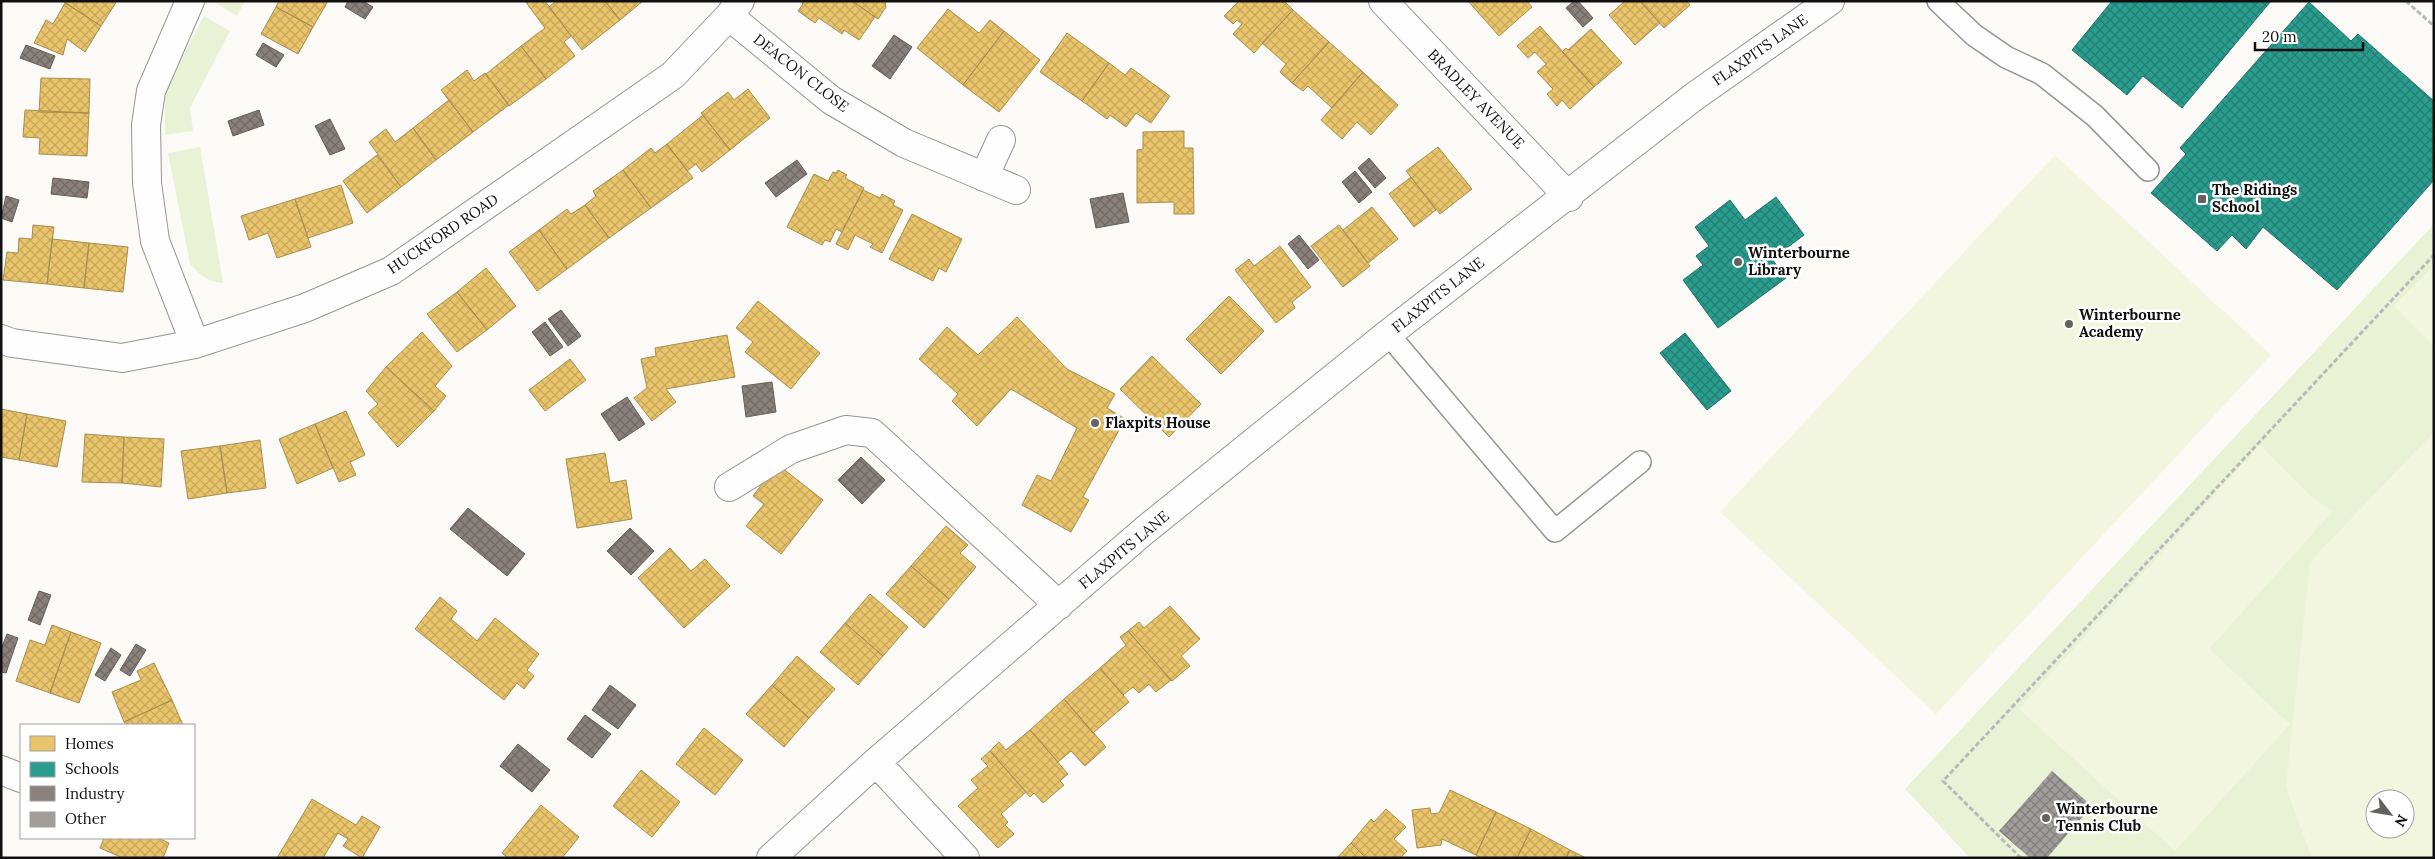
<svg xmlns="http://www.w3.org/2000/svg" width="2435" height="859" font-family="Lora,serif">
<defs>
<pattern id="homes-cross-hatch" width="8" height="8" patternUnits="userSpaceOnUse" patternTransform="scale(1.25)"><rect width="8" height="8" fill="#e9c46a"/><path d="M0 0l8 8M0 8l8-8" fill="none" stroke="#c7a75b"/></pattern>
<pattern id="schools-cross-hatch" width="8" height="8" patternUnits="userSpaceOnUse" patternTransform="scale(1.25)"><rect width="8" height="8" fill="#2a9d8f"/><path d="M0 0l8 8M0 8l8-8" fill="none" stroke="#237f73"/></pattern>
<pattern id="industry-cross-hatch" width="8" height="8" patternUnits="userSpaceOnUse" patternTransform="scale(1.25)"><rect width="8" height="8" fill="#8a817c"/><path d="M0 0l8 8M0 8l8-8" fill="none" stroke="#6f6864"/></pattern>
<pattern id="building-cross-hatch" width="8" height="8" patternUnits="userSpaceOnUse" patternTransform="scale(1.25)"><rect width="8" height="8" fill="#a09d9b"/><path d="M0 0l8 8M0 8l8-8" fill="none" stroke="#817f7d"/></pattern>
</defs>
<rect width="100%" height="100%" fill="#fcfaf6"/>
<path fill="#eaf2d6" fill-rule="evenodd" d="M 212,1 L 245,1 L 237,16 Z
M 204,16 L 230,31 L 190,108 L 193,131 L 165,135 L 165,90 Z
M 200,147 L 223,283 C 208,282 200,275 190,264 L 168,153 Z
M 2434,224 L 2434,858 L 1970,858 L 1905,789 ZM 2375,799 L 2405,799 L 2405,829 L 2375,829 Z"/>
<path fill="#f3f6df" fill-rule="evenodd" d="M 2055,155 L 2271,355 L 1936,714 L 1720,512 Z
M 2434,266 L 2434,346 L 2394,306 Z
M 2434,432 L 2434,858 L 2312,858 L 2286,787 L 2310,562 ZM 2375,799 L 2405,799 L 2405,829 L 2375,829 Z
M 2260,445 L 2314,499 L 2333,511 L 2209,649 L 2290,724 L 2175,851 L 2019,709 Z"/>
<path fill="url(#homes-cross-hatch)" stroke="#a88e4f" d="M 63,1 L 117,1 L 101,26 Z
M 279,1 L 328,1 L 313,27 L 276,7 Z
M 525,1 L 545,1 L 571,36 L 564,42 L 575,56 L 546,79 L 521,46 L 545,28 Z
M 556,1 L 605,1 L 620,20 L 582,50 L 549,7 Z
M 605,1 L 643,1 L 620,20 Z
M 801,1 L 852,1 L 875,17 L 859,40 L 844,30 L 842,34 L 819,18 L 815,23 L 798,11 L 803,4 Z
M 852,1 L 885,1 L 886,7 L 878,19 Z
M 1239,1 L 1284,1 L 1293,10 L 1254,53 L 1233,34 L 1242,24 L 1237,20 L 1233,24 L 1224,16 Z
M 1468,1 L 1527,1 L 1532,7 L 1499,36 Z
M 1625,1 L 1640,1 L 1660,23 L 1635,45 L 1609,15 Z
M 1640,1 L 1687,1 L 1690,5 L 1664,28 Z
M 65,3 L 101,26 L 85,52 L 67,39 L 63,55 L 34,43 L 46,20 L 53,24 Z
M 276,7 L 313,27 L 298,54 L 261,34 Z
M 948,9 L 979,33 L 990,20 L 1004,31 L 963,85 L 917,48 Z
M 1293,10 L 1329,42 L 1292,83 L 1280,72 L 1286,64 L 1262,43 Z
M 1540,26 L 1594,87 L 1570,109 L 1562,100 L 1557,106 L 1547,94 L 1553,89 L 1537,72 L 1546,64 L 1535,52 L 1528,58 L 1517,46 Z
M 1591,29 L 1622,63 L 1594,87 L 1562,52 L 1566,48 L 1568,50 Z
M 1004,31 L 1040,60 L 999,112 L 963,85 Z
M 1067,33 L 1109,63 L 1082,101 L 1040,72 Z
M 1329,42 L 1363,72 L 1332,108 L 1308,86 L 1303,91 L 1292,83 Z
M 521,46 L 546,79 L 509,106 L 486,74 Z
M 1109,63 L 1125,75 L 1131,68 L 1170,96 L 1151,123 L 1136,113 L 1126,127 L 1110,115 L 1107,119 L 1082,101 Z
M 467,70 L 474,81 L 485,73 L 509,105 L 473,132 L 441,90 Z
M 1363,72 L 1398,105 L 1371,135 L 1357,122 L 1342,139 L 1321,120 Z
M 41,78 L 90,79 L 89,113 L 39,112 Z
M 748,89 L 770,118 L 730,150 L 701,113 L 728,92 L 734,100 Z
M 449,100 L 473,132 L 436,160 L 413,128 Z
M 25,110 L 89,113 L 87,156 L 39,154 L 40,138 L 23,137 Z
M 703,115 L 730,150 L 702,172 L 696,164 L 687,171 L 667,144 Z
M 413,128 L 436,160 L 401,187 L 369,142 L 386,129 L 395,142 Z
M 1184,131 L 1184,148 L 1193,148 L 1194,214 L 1174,214 L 1174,202 L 1137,203 L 1137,150 L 1143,149 L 1143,132 Z
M 667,144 L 693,178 L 651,208 L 623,170 L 651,148 L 655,153 Z
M 1438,147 L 1472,189 L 1440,214 L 1406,171 Z
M 377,155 L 401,187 L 367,213 L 343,181 Z
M 623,170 L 651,208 L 609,238 L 585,205 L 596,196 L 593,191 Z
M 838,170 L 847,175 L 845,178 L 864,188 L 842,232 L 836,229 L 830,242 L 825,240 L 822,245 L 787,227 L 814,174 L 828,181 L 833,172 L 836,173 Z
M 1411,177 L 1436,210 L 1414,227 L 1389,194 Z
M 341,185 L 353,223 L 308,238 L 295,199 Z
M 863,190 L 880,198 L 882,194 L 895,201 L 893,205 L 903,210 L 882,253 L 870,247 L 873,244 L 855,235 L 848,250 L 836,244 Z
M 295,199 L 311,247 L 277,258 L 268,233 L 249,240 L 241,216 Z
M 585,205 L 609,238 L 567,269 L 539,230 L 567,209 L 571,214 Z
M 1372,207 L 1398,239 L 1368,263 L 1343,230 Z
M 912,214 L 962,239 L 946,272 L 939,268 L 933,281 L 889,259 Z
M 33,225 L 54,227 L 47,284 L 3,280 L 7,252 L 18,253 L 19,238 L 32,239 Z
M 1339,225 L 1370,266 L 1343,287 L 1311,246 Z
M 539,230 L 567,269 L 537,291 L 509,252 Z
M 52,239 L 89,243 L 84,288 L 47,284 Z
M 89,243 L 128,247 L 123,292 L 84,288 Z
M 1280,246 L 1311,287 L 1292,302 L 1295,308 L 1276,323 L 1235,270 L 1249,259 L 1254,266 Z
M 486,268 L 516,306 L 487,330 L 457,292 Z
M 457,292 L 487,330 L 457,352 L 427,314 Z
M 1229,296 L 1264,331 L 1221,374 L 1186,339 Z
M 758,301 L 820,353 L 791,389 L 745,352 L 753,342 L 736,328 Z
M 1017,317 L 1067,369 L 1115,394 L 1107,408 L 1125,419 L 1083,497 L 1089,500 L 1071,532 L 1022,505 L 1037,475 L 1051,481 L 1077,428 L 1011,389 L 977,426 L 952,401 L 958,394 L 919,359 L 947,327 L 978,355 Z
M 422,332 L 452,366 L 435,386 L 446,396 L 434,411 L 386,367 Z
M 727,335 L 735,377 L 666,389 L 676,402 L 652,421 L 634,398 L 647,388 L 641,359 L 656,356 L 655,348 Z
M 1152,356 L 1201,404 L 1169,437 L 1120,389 Z
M 570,359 L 586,380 L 545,411 L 529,390 Z
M 386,367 L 434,411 L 398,447 L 368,413 L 378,404 L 366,391 Z
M 1,409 L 27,414 L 19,460 L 1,457 Z
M 346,411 L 365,455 L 350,462 L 356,475 L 339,482 L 315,424 Z
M 27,414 L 66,421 L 57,467 L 19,460 Z
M 315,424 L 333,468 L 297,484 L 279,439 Z
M 85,434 L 124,437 L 122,483 L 82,482 Z
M 124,437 L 164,439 L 161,487 L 122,483 Z
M 260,440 L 266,488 L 227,493 L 220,446 Z
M 220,446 L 227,493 L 188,499 L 181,451 Z
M 605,453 L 610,483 L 626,480 L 632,519 L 577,528 L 566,459 Z
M 777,464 L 823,500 L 781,554 L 746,526 L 764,504 L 753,496 Z
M 946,526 L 968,545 L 960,553 L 976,567 L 949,599 L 911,566 Z
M 670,548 L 691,571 L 705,559 L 730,586 L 684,628 L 638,578 Z
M 911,566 L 949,599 L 924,628 L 886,594 Z
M 870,594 L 908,627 L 883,656 L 845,623 Z
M 440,597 L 457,611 L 451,619 L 477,641 L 495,618 L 539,654 L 527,670 L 534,676 L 524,689 L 517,683 L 504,700 L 415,629 Z
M 1170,606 L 1200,639 L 1181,656 L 1190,666 L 1172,681 L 1128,631 L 1139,622 L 1144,628 Z
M 845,623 L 883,656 L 858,685 L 820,652 Z
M 52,625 L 71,632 L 50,693 L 16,681 L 30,640 L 45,645 Z
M 1128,631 L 1171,680 L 1156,692 L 1149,684 L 1139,693 L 1133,687 L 1123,695 L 1100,668 L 1126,645 L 1120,637 Z
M 71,632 L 101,643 L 79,703 L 50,693 Z
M 797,656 L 835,689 L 809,718 L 772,685 Z
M 154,663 L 172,700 L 124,722 L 112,692 L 141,680 L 137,671 Z
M 1100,668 L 1129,702 L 1093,733 L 1064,699 Z
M 772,685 L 809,718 L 784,747 L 746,714 Z
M 1064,699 L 1106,747 L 1085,766 L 1071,751 L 1058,762 L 1030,730 Z
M 172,700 L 183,725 L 126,725 L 124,722 Z
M 704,728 L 743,760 L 715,795 L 676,764 Z
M 1030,730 L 1068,774 L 1060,781 L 1064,785 L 1043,803 L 1034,793 L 1030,797 L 990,751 L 999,742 L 1006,750 Z
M 990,751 L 1026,792 L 1001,814 L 1008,822 L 1005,825 L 1014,834 L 998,848 L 958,806 L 978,788 L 971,780 L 988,766 L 981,759 Z
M 641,770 L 680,802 L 652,837 L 613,806 Z
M 1450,790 L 1496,812 L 1476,855 L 1442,839 L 1441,845 L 1417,848 L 1412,810 L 1430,808 L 1431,814 L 1439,813 Z
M 312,799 L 356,825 L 362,816 L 380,827 L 362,858 L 343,846 L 348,839 L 338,833 L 323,858 L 277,858 Z
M 541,805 L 579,837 L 562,858 L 508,858 L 502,853 Z
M 1386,809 L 1406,827 L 1394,839 L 1407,851 L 1400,858 L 1366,858 L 1351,843 L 1371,819 L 1374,822 Z
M 1496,812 L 1531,829 L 1517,858 L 1481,858 L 1476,855 Z
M 1531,829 L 1570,850 L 1566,858 L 1517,858 Z
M 104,838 L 158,838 L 169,843 L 163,858 L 123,858 L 100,848 Z
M 1351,843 L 1366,858 L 1337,858 Z
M 1570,850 L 1586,858 L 1566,858 Z"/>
<path fill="url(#schools-cross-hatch)" stroke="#227369" d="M 2112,1 L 2271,1 L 2182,108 L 2143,76 L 2127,95 L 2072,50 Z
M 2309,2 L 2351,41 L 2358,34 L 2434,101 L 2434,180 L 2337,290 L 2263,227 L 2246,249 L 2232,235 L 2217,251 L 2151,193 L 2186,154 L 2180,148 Z
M 1776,197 L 1804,235 L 1772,259 L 1786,278 L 1718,328 L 1683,280 L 1703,265 L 1696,256 L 1709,246 L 1695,227 L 1730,200 L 1745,220 Z
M 1685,333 L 1731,391 L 1707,410 L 1660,353 Z"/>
<path fill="url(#industry-cross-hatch)" stroke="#655f5c" d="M 348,1 L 363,1 L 373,7 L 365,19 L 345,7 Z
M 1574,1 L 1578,1 L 1593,18 L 1583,27 L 1566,8 Z
M 894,35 L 912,47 L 890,79 L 872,66 Z
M 263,43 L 284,55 L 276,67 L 256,55 Z
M 26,45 L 55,56 L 50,69 L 20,58 Z
M 259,110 L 264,125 L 233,136 L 228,121 Z
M 330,119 L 345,149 L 330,155 L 315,126 Z
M 1369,158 L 1386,178 L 1375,188 L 1358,168 Z
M 797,160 L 807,174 L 776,197 L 765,183 Z
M 1355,171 L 1372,192 L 1359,203 L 1342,182 Z
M 53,178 L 89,182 L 87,198 L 51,194 Z
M 1123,193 L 1129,222 L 1096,228 L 1090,199 Z
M 6,196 L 19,200 L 12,222 L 1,218 Z
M 1299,235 L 1319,260 L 1308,269 L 1288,244 Z
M 561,310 L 581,336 L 568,346 L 548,319 Z
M 545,322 L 563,347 L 550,356 L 532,332 Z
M 772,382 L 776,412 L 746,417 L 742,386 Z
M 627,397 L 645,424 L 619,441 L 601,414 Z
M 861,457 L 885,480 L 862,504 L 838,480 Z
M 468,508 L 525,554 L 507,576 L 450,529 Z
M 630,528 L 654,551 L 631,575 L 607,551 Z
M 39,591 L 51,595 L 40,625 L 28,620 Z
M 7,634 L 18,638 L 6,673 L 1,672 L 1,649 Z
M 136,644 L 146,650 L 130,676 L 120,670 Z
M 111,648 L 121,655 L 105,681 L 95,675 Z
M 610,685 L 636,705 L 618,729 L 592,710 Z
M 585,715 L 611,734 L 592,758 L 567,739 Z
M 518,744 L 550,770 L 532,792 L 500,766 Z"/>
<path fill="url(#building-cross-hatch)" d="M 2052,771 L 2092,806 L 2047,858 L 2030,858 L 1999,831 Z"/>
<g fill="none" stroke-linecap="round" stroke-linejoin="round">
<defs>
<path id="lane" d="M 1938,1 L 1974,35 L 2006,57 L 2042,74 L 2095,116 L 2148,170
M 1388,334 L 1555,531 L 1640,462"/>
<path id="street" d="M 190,1 L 151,91 L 146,125 L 147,183 L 155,241 L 195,344
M 1383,1 L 1569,197
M 729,16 L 831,100 L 904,143 L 1016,190
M 984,177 L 1001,140
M 1,339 L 12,343 L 122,358 L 195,344 L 305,308 L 391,271 L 673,75 L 729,16 L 740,1
M 729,487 L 791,449 L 846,430 L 872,433 L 1059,605
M 876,762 L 965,858
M 1,770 L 21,778
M 771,858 L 876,762 L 1145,530 L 1388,334 L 1695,96 L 1830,1"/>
</defs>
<use href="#lane" stroke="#969594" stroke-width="24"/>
<use href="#street" stroke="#969594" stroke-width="30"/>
<path stroke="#b9b9b8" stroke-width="3" stroke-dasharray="5 2.5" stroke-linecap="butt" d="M 2406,1 L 2434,26
M 2021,858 L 1943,781 L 2434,255"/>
<use href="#lane" stroke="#fffefe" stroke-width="21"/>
<use href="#street" stroke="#fffefe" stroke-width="28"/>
</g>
<g fill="#636260" stroke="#fff" stroke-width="2">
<rect x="2197" y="194" width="10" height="10" rx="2.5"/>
<circle cx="1738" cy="262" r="5"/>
<circle cx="2069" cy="324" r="5"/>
<circle cx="1095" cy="423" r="5"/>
<circle cx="2046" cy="818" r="5"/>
</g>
<g text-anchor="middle" stroke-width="5" stroke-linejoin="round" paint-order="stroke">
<g font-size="15" fill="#101010" stroke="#fff">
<text transform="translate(1760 50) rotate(-35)" y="5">FLAXPITS LANE</text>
<text transform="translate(801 73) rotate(38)" y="5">DEACON CLOSE</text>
<text transform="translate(1476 99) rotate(46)" y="5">BRADLEY AVENUE</text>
<text transform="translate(443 234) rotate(-34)" y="5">HUCKFORD ROAD</text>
<text transform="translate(1438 295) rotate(-38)" y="5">FLAXPITS LANE</text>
<text transform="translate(1124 550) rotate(-40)" y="5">FLAXPITS LANE</text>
</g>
<g font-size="15" font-weight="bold" fill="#101010" stroke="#fff" text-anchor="start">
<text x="2212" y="195">The Ridings<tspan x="2212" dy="17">School</tspan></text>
<text x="1748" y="258">Winterbourne<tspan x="1748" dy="17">Library</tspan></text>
<text x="2079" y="320">Winterbourne<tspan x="2079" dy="17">Academy</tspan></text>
<text x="1105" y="428">Flaxpits House</text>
<text x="2056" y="814">Winterbourne<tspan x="2056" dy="17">Tennis Club</tspan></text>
</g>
</g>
<rect width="2435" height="859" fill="none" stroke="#101010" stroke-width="5"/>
<rect x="20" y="724" width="175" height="115" fill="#ffffff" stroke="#9f9f9f"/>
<rect x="30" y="736" width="25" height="15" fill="#e9c46a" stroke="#9f9f9f"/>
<text x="65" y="749" font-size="15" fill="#101010">Homes</text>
<rect x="30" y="762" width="25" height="15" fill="#2a9d8f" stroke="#9f9f9f"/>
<text x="65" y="774" font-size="15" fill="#101010">Schools</text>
<rect x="30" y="786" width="25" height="15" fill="#8a817c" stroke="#9f9f9f"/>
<text x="65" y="799" font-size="15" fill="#101010">Industry</text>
<rect x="30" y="812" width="25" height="15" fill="#a09d9b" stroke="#9f9f9f"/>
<text x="65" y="824" font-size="15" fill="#101010">Other</text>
<g transform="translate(2390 814) rotate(121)"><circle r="24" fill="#ffffff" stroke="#9f9f9f"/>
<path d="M0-4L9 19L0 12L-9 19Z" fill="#636260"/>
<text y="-8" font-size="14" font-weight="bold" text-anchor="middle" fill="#101010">N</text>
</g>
<path d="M2255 42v8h108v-8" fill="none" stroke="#101010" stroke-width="2.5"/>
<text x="2262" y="42" font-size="15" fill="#101010" stroke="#ffffff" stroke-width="4" paint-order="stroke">20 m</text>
</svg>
